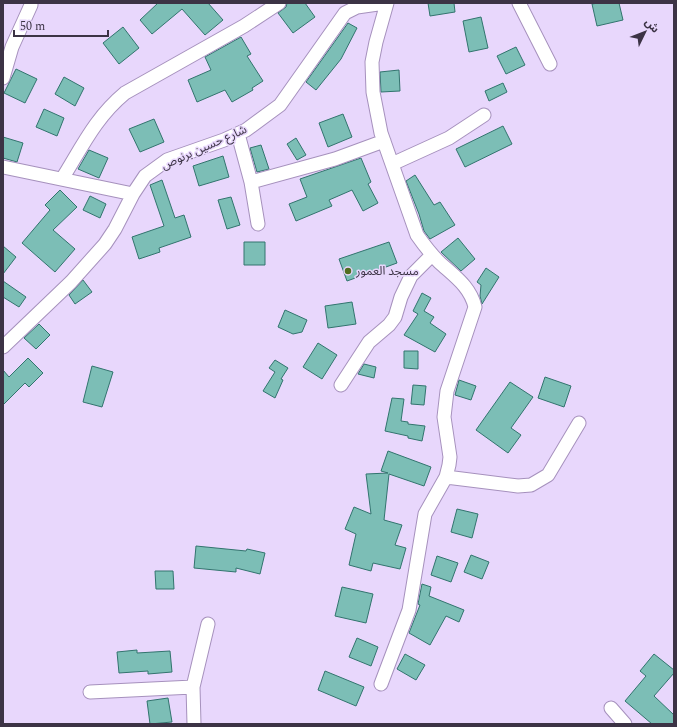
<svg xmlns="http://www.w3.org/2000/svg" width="677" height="727" font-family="Spectral,'Noto Sans Arabic',serif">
<rect width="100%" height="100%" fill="#e8d7fc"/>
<path fill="#7cbeb6" stroke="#32746e" d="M 158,3 L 208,3 L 223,20 L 205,35 L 182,9 L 152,34 L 140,20 Z
M 287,3 L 305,3 L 315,17 L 293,33 L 278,13 L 286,7 Z
M 428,3 L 454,3 L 455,12 L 430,16 Z
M 598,3 L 619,3 L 623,20 L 597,26 L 592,4 Z
M 481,17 L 488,48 L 469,52 L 463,21 Z
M 348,23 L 357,28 L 341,59 L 316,90 L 306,82 Z
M 123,27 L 139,48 L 119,64 L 103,43 Z
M 241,37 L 251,54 L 247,56 L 263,81 L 252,88 L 253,90 L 232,102 L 225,90 L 197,102 L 188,80 L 211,70 L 205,57 Z
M 516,47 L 525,65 L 506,74 L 497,56 Z
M 16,69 L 37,79 L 25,103 L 4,93 Z
M 399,70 L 400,91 L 381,92 L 380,72 Z
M 64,77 L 84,88 L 75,106 L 55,94 Z
M 503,83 L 507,92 L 489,101 L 485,91 Z
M 44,109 L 64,118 L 57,136 L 36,127 Z
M 343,114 L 352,137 L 328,147 L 319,123 Z
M 154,119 L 164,142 L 140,152 L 129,129 Z
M 503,126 L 512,144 L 465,167 L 456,149 Z
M 3,137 L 23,143 L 17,162 L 3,158 Z
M 296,138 L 306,155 L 297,160 L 287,144 Z
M 261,145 L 269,169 L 257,172 L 250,148 Z
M 89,150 L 108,158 L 99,178 L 78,169 Z
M 223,156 L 229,177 L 199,186 L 193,166 Z
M 361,158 L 371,182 L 368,184 L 378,203 L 363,211 L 352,190 L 329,200 L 332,206 L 296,221 L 289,204 L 307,197 L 300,179 Z
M 415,175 L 434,205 L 440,202 L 455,225 L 430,239 L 424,231 L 419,214 L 406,181 Z
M 162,180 L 175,218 L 184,215 L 191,237 L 159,248 L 160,252 L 139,259 L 132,237 L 164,226 L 150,185 Z
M 60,190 L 77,207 L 53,230 L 75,249 L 55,272 L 22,243 L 50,210 L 45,205 Z
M 90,196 L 106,204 L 100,218 L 83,210 Z
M 231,197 L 240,225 L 227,229 L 218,200 Z
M 458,238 L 475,259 L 461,271 L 441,252 Z
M 244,242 L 265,242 L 265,265 L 244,265 Z
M 389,242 L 397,263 L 347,281 L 339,259 Z
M 3,246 L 16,257 L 3,274 Z
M 486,268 L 499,277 L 482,304 L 480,296 L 481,285 L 477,282 Z
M 83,280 L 92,292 L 75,304 L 69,295 Z
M 3,281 L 26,297 L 19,307 L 3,297 Z
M 422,293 L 431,298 L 424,311 L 434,317 L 430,323 L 446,334 L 435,352 L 404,335 L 418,314 L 413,311 Z
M 352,302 L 356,324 L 328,328 L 325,306 Z
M 285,310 L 307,320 L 302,332 L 293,334 L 278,327 Z
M 39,324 L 50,335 L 36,349 L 24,338 Z
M 318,343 L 337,355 L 322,379 L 303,367 Z
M 404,351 L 418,351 L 418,369 L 404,368 Z
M 28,358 L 43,373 L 29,387 L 25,383 L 3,405 L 3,370 L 9,377 Z
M 275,360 L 288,368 L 281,379 L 283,380 L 275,398 L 263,391 L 275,372 L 269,368 Z
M 364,364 L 376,367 L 374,378 L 358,374 Z
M 92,366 L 113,372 L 102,407 L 83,402 Z
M 545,377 L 571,386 L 564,407 L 538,398 Z
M 459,380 L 476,386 L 471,400 L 455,395 Z
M 510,382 L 533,397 L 511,428 L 521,435 L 508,453 L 476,430 Z
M 413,385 L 426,386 L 424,405 L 411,404 Z
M 392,398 L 404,399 L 401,421 L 408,422 L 408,424 L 425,426 L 422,441 L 408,438 L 408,436 L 385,431 Z
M 388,451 L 431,467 L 424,486 L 389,474 L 384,520 L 402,525 L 395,545 L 406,548 L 400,569 L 373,563 L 371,571 L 349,565 L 356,534 L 345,529 L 354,507 L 371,514 L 366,474 L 388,473 L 381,471 Z
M 457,509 L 478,514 L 472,538 L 451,532 Z
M 196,546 L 246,551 L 247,549 L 265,553 L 260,574 L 236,568 L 236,572 L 194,568 Z
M 471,555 L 489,562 L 482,579 L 464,572 Z
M 437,556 L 458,563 L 451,582 L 431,575 Z
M 155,571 L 173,571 L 174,589 L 156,589 Z
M 422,584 L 431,587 L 429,596 L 464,610 L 459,622 L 446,616 L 430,645 L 409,633 L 420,605 L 418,604 Z
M 342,587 L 373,594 L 366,623 L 335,616 Z
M 357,638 L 378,647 L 371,666 L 349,657 Z
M 137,650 L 137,653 L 170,651 L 172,672 L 148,674 L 148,671 L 119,673 L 117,652 Z
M 405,654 L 425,665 L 416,680 L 397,669 Z
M 654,654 L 674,670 L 674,673 L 654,696 L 674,715 L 674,724 L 652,724 L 625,701 L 646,676 L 640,671 Z
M 325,671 L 364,687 L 356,706 L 318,690 Z
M 168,698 L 172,722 L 150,724 L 147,701 Z"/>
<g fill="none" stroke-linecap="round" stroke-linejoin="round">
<defs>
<path id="minor" d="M 519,3 L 550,64
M 3,78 L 12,47 L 31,5 L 31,3
M 238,134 L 251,182 L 258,224
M 392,164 L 449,138 L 484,115
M 3,167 L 133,194
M 62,179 C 82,147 95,118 125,93 L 244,26 L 279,3
M 251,182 L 335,159 L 384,141
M 3,347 L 71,282 L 105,244 L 115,229 L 133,194 L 145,176 L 167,160 L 224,140 L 246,130 L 280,105 L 345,13 L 357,7 L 385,3
M 341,385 L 369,342 L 389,325 L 395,317 L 401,297 L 411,276 L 432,255
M 446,477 L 518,486 L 531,485 L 548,475 L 579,423
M 381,684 L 409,610 L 425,514 L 446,477 L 449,465 L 450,457 L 444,417 L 447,391 L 475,307 C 470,286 454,276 439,262 C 431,254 424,245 417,235 L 381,133 L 373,92 L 372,62 L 376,42 L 387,3
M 90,692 L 193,687
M 611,708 L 625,724
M 194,724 L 193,687 L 208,624"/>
</defs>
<use href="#minor" stroke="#a691bd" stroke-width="15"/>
<use href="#minor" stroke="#fff" stroke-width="13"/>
</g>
<circle fill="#526d20" stroke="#e8d7fc" stroke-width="1.5" cx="348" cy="271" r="4"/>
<g text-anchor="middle" stroke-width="3" stroke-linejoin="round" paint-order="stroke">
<g font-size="12" fill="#3c3345" stroke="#e8d7fc">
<text transform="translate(204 147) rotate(-24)" y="4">شارع حسين برنوص</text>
</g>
<g font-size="12" fill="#3c3345" stroke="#e8d7fc" text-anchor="start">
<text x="356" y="275">مسجد العمور</text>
</g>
</g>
<rect width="677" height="727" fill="none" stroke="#3c3345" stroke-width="8"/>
<g transform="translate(645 32) rotate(47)" stroke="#e8d7fc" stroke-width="3" paint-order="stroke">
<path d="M0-3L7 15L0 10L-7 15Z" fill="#3c3345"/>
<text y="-6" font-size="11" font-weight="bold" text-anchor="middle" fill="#3c3345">ش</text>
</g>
<path d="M14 30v6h94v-6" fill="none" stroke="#3c3345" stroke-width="2"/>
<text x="20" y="30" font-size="12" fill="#3c3345" stroke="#e8d7fc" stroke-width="3" paint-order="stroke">50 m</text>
</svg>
